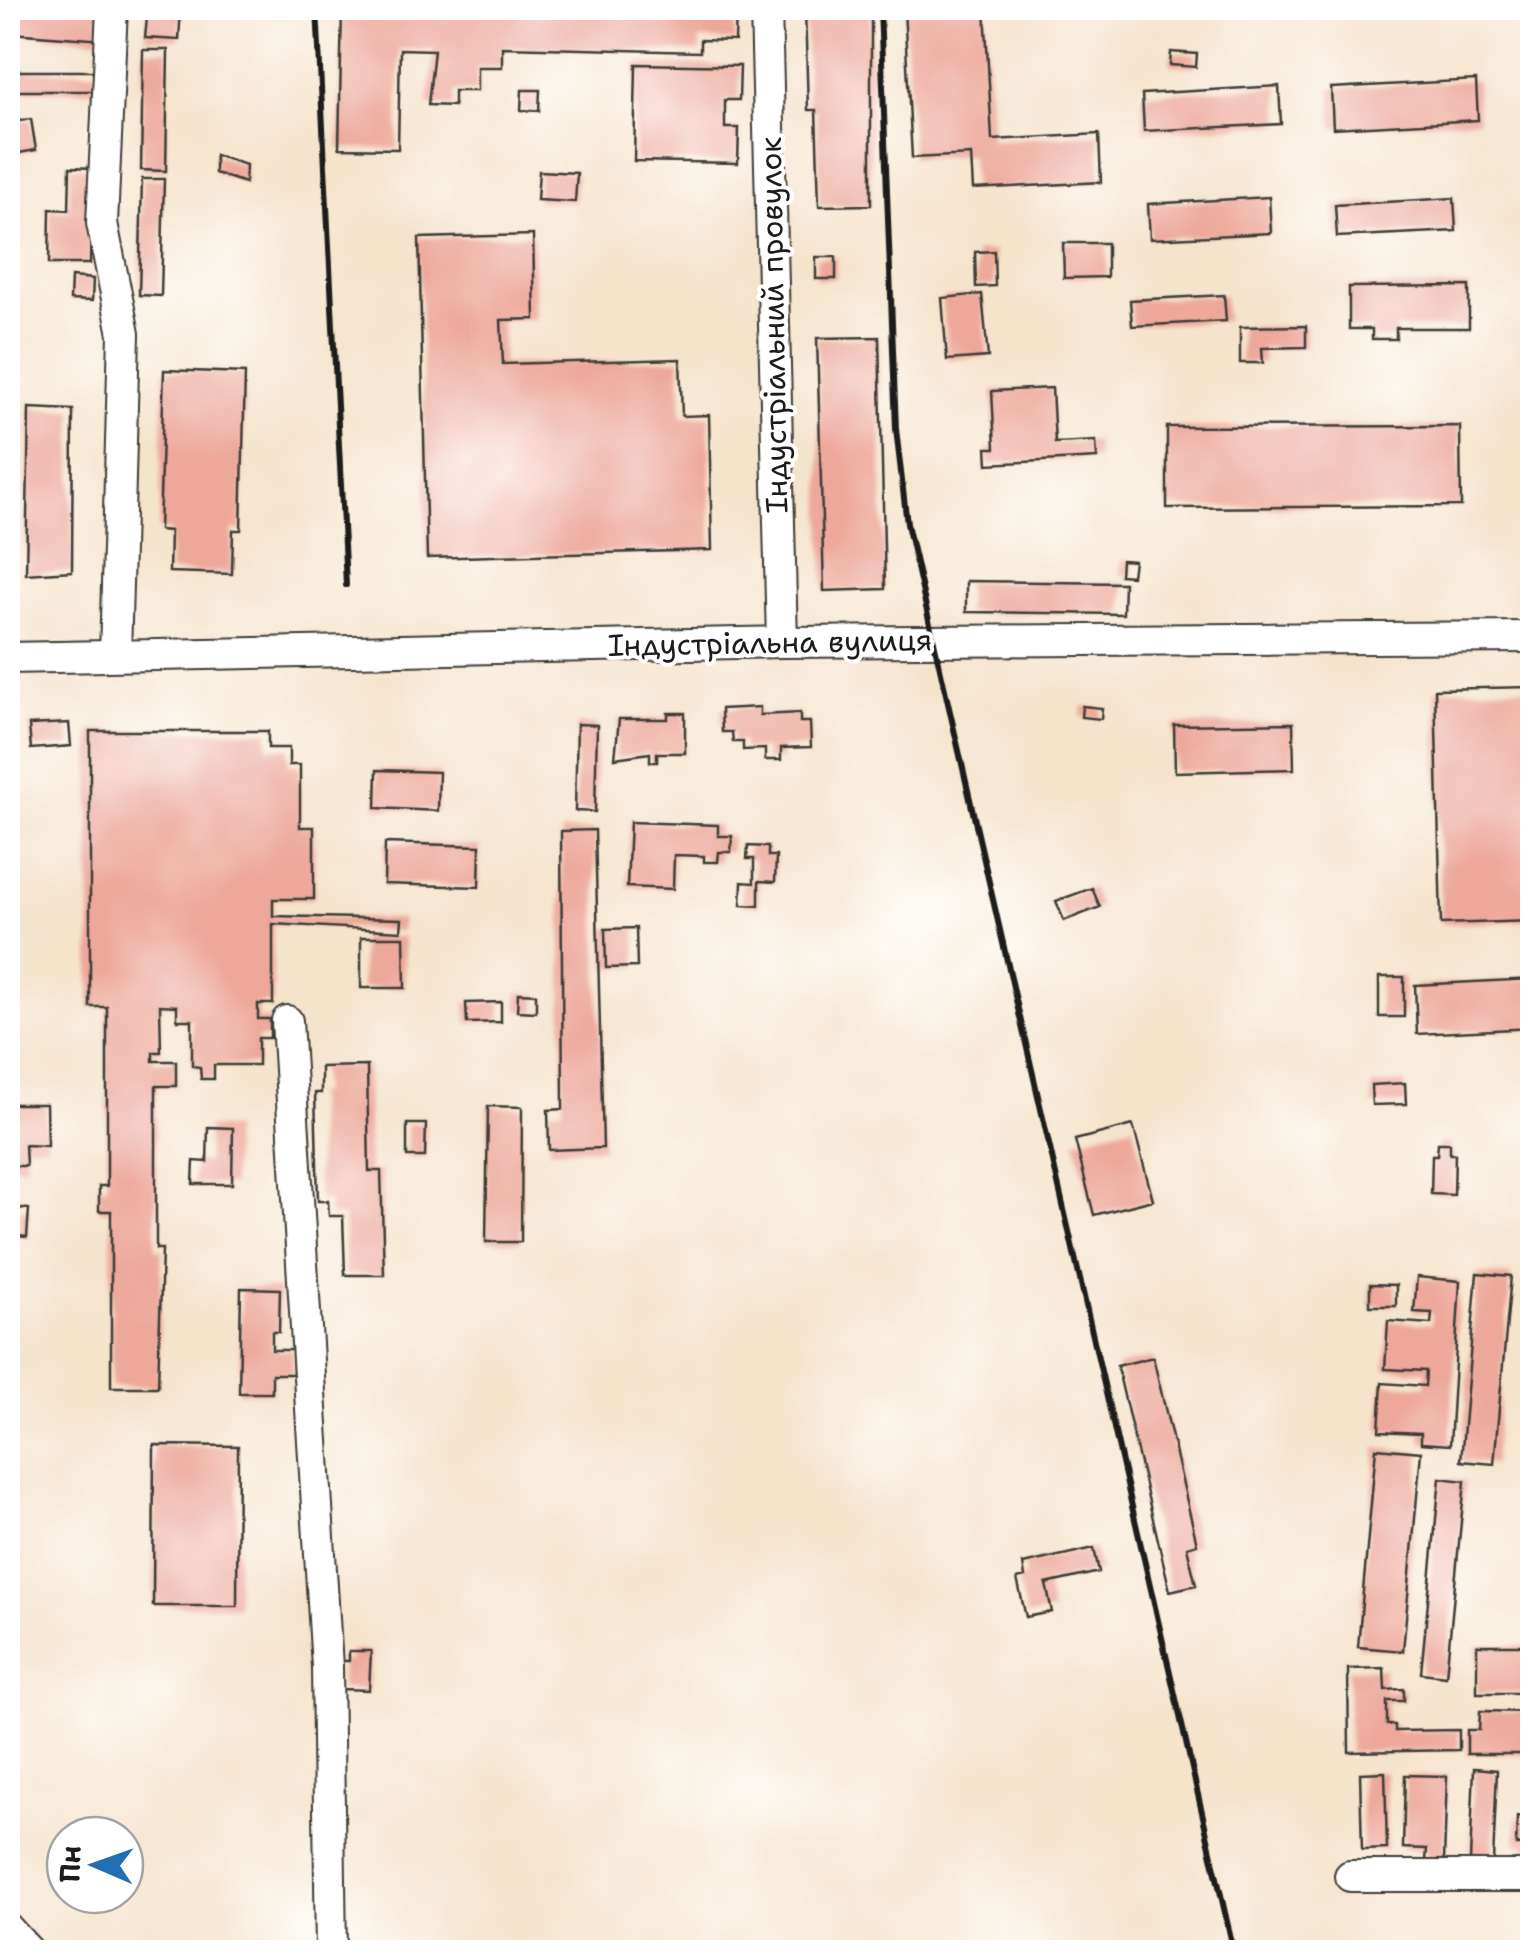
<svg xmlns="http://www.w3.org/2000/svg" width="1540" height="1960" font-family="'Shantell Sans',sans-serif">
<rect width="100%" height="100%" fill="#fff"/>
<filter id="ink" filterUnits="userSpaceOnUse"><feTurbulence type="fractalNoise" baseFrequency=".01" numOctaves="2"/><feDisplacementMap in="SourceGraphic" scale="20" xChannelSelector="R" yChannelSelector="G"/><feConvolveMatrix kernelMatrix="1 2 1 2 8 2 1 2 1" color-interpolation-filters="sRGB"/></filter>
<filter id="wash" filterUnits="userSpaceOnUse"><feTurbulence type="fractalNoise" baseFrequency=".0048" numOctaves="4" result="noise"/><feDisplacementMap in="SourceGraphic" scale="40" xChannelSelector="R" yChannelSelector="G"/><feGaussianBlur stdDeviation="2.25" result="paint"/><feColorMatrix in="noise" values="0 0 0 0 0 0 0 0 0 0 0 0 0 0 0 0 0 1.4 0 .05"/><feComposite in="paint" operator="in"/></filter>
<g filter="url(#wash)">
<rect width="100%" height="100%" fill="#f5e4cc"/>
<g id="blocks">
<path fill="#eda89a" d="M 13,8 L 107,8 L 104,40 L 11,33 Z
M 148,8 L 181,8 L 179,40 L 145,38 Z
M 342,8 L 736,8 L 735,41 L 700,40 L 700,52 L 502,47 L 502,67 L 477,67 L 477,91 L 454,91 L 454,106 L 428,105 L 434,50 L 400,49 L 398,149 L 339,148 Z
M 805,8 L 871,9 L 871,205 L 819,206 L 816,110 L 808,110 Z
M 904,8 L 985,8 L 992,140 L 1099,134 L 1101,182 L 973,189 L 971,155 L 912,158 Z
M 143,50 L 168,50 L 166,171 L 141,170 Z
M 1171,52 L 1197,54 L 1196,67 L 1170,65 Z
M 636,64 L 740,66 L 739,100 L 725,100 L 725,128 L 739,128 L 738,163 L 634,161 Z
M 8,71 L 104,71 L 104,91 L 8,91 Z
M 1476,80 L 1478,120 L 1333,128 L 1331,88 Z
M 1279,86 L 1281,124 L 1144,131 L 1142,94 Z
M 522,90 L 540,90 L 539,111 L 521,110 Z
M 31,119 L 36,150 L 8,155 L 8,123 Z
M 215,155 L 246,165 L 245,183 L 215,173 Z
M 70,167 L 92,168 L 90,264 L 49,264 L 50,209 L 69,210 Z
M 539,171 L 577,173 L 575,202 L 537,200 Z
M 142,179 L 164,179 L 161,296 L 139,295 Z
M 1269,197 L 1271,233 L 1150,239 L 1148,204 Z
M 1454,198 L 1456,231 L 1337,237 L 1335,205 Z
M 533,235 L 535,319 L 501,320 L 503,364 L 680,359 L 682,416 L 709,415 L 712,550 L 427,558 L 419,238 Z
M 1063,243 L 1107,243 L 1107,277 L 1064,278 Z
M 994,251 L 995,286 L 976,287 L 975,252 Z
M 816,257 L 836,257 L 836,279 L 816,279 Z
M 71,277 L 93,279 L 92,301 L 70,300 Z
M 1469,286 L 1469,328 L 1396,328 L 1396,339 L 1372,339 L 1372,329 L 1349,329 L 1349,287 Z
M 982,294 L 988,357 L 947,360 L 942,298 Z
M 1224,295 L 1226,321 L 1132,326 L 1130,300 Z
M 1306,326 L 1306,347 L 1262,348 L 1263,363 L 1240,363 L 1240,327 Z
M 879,337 L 885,589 L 824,591 L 817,338 Z
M 164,370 L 245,373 L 241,530 L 233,530 L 232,574 L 169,572 L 170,531 L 159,530 Z
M 1052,388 L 1055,443 L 1096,441 L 1097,458 L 988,464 L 987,448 L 995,448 L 992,391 Z
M 29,408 L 73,410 L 72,571 L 26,574 Z
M 1460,426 L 1461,506 L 1167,508 L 1167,427 Z
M 1121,560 L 1134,561 L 1132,576 L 1120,575 Z
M 966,581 L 1124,583 L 1123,614 L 966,612 Z
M 1532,687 L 1532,921 L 1441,924 L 1435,689 Z
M 1082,706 L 1102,708 L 1101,719 L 1081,717 Z
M 760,707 L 760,715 L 800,713 L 800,722 L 810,722 L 811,747 L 781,748 L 781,760 L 765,760 L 765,749 L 743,750 L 743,742 L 733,742 L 732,732 L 722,732 L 721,709 Z
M 668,713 L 685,713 L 685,753 L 657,753 L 657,762 L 650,762 L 650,753 L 615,758 L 619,719 L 668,719 Z
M 69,723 L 71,746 L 31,749 L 29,725 Z
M 1293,723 L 1294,769 L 1175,772 L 1174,725 Z
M 577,724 L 597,725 L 595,812 L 575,811 Z
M 90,731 L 268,731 L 268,748 L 289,748 L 289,765 L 300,765 L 300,827 L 314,827 L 314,899 L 273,899 L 273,916 L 402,919 L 401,931 L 273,924 L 273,1004 L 258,1004 L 258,1019 L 270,1019 L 270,1038 L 258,1038 L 258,1065 L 214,1065 L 214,1079 L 201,1079 L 200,1067 L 192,1066 L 192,1020 L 177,1020 L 177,1006 L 160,1005 L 161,1052 L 153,1052 L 153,1061 L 176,1061 L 176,1086 L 156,1086 L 156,1249 L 162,1249 L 158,1387 L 111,1387 L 111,1211 L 99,1211 L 99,1186 L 107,1186 L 107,1007 L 90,1007 Z
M 377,770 L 439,772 L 438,811 L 376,808 Z
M 630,822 L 718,825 L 718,836 L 732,836 L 731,852 L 719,852 L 718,862 L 704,862 L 704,856 L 674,855 L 673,889 L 627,887 Z
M 595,830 L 603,1148 L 549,1150 L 548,1110 L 563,1109 L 561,831 Z
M 385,843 L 480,846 L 479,887 L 384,884 Z
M 748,846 L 768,847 L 768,856 L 776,856 L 775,882 L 759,881 L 759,906 L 741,905 L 742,882 L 754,883 L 754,859 L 747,859 Z
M 1092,888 L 1100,907 L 1064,921 L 1056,901 Z
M 636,928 L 637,967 L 606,968 L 605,929 Z
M 361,937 L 404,937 L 405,988 L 361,988 Z
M 1379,977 L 1404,977 L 1404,1017 L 1379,1017 Z
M 1532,979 L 1532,1028 L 1417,1034 L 1415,985 Z
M 518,993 L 536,994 L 536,1012 L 517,1011 Z
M 501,1002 L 501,1022 L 467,1023 L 466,1003 Z
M 367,1066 L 369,1171 L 381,1171 L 384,1275 L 345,1275 L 343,1216 L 329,1216 L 328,1201 L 318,1201 L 315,1093 L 321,1093 L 321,1067 Z
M 1405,1083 L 1406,1104 L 1372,1105 L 1371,1085 Z
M 8,1104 L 46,1104 L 47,1146 L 25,1145 L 26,1166 L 8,1166 Z
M 488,1106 L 522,1107 L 521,1242 L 486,1242 Z
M 407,1124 L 426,1124 L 425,1157 L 407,1157 Z
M 1133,1125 L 1153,1200 L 1094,1215 L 1075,1140 Z
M 208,1127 L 233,1128 L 232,1184 L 193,1184 L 194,1161 L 207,1162 Z
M 1438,1143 L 1450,1143 L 1450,1154 L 1455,1154 L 1454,1195 L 1431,1194 L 1432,1155 L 1437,1155 Z
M 19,1208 L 29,1209 L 27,1237 L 18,1236 Z
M 1477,1273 L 1511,1276 L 1494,1464 L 1461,1461 Z
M 1417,1277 L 1460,1281 L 1450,1445 L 1421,1443 L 1421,1433 L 1379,1431 L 1382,1383 L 1425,1386 L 1426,1371 L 1385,1369 L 1388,1321 L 1431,1324 L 1432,1313 L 1414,1312 Z
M 1370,1284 L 1396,1285 L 1396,1306 L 1370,1306 Z
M 241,1288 L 280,1289 L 279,1332 L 272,1332 L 272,1350 L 293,1350 L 293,1374 L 272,1374 L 272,1393 L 239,1393 Z
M 1153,1357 L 1197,1544 L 1187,1547 L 1196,1585 L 1170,1591 L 1117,1366 Z
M 154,1445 L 238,1446 L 237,1606 L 153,1606 Z
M 1376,1448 L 1421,1452 L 1403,1651 L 1358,1647 Z
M 1440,1478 L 1465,1481 L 1446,1676 L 1421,1673 Z
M 1094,1548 L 1099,1572 L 1046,1584 L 1052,1612 L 1026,1617 L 1017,1579 L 1025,1577 L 1023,1564 Z
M 1477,1645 L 1532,1645 L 1532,1693 L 1477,1693 Z
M 349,1651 L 371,1651 L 369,1690 L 341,1689 L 342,1661 L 349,1661 Z
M 1384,1668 L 1385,1690 L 1404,1689 L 1404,1701 L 1387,1701 L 1387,1725 L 1395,1725 L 1395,1731 L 1459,1730 L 1459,1750 L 1349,1752 L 1348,1669 Z
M 1480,1711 L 1532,1712 L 1532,1754 L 1467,1754 L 1467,1730 L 1479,1730 Z
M 1474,1768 L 1497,1770 L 1493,1862 L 1470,1861 Z
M 1385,1772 L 1387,1849 L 1362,1850 L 1360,1773 Z
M 1405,1775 L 1447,1776 L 1444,1861 L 1426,1860 L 1427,1849 L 1403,1848 Z
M 1517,1817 L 1532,1818 L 1532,1863 L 1525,1863 L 1526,1845 L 1516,1845 Z"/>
</g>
</g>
<g filter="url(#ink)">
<use href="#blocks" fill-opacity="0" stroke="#3d3a36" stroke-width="2.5"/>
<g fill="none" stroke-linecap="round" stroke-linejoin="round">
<defs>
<path id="minor" d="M 112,8 L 102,223 L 124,334 L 115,656
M 766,8 L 782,642
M 8,658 L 782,642 L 1532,637
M 287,1021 L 327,1667 L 331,1952
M 1350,1876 L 1532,1876
M 8,1929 L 29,1952"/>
</defs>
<use href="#minor" stroke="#3d3a36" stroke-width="34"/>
<use href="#minor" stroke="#fff" stroke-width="30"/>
<path stroke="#1c1c1c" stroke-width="6" d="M 317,8 L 346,585
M 880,8 L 896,429 L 907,524 L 1234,1952"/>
</g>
</g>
<g text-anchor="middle" stroke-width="8" stroke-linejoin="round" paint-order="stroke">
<g font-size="30" fill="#1c1c1c" stroke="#fff">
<text transform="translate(774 325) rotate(-91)" y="10">Індустріальний провулок</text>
<text transform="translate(770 643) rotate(-1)" y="10">Індустріальна вулиця</text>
</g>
</g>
<rect width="1540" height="1960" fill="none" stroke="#fff" stroke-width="40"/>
<g transform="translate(95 1865) rotate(272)"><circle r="48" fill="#ffffff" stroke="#a4a4a4" stroke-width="2.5"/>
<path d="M0-8L18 38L0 25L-18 38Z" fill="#1f6fb2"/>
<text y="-15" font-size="28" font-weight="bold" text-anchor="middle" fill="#1c1c1c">Пн</text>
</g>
</svg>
